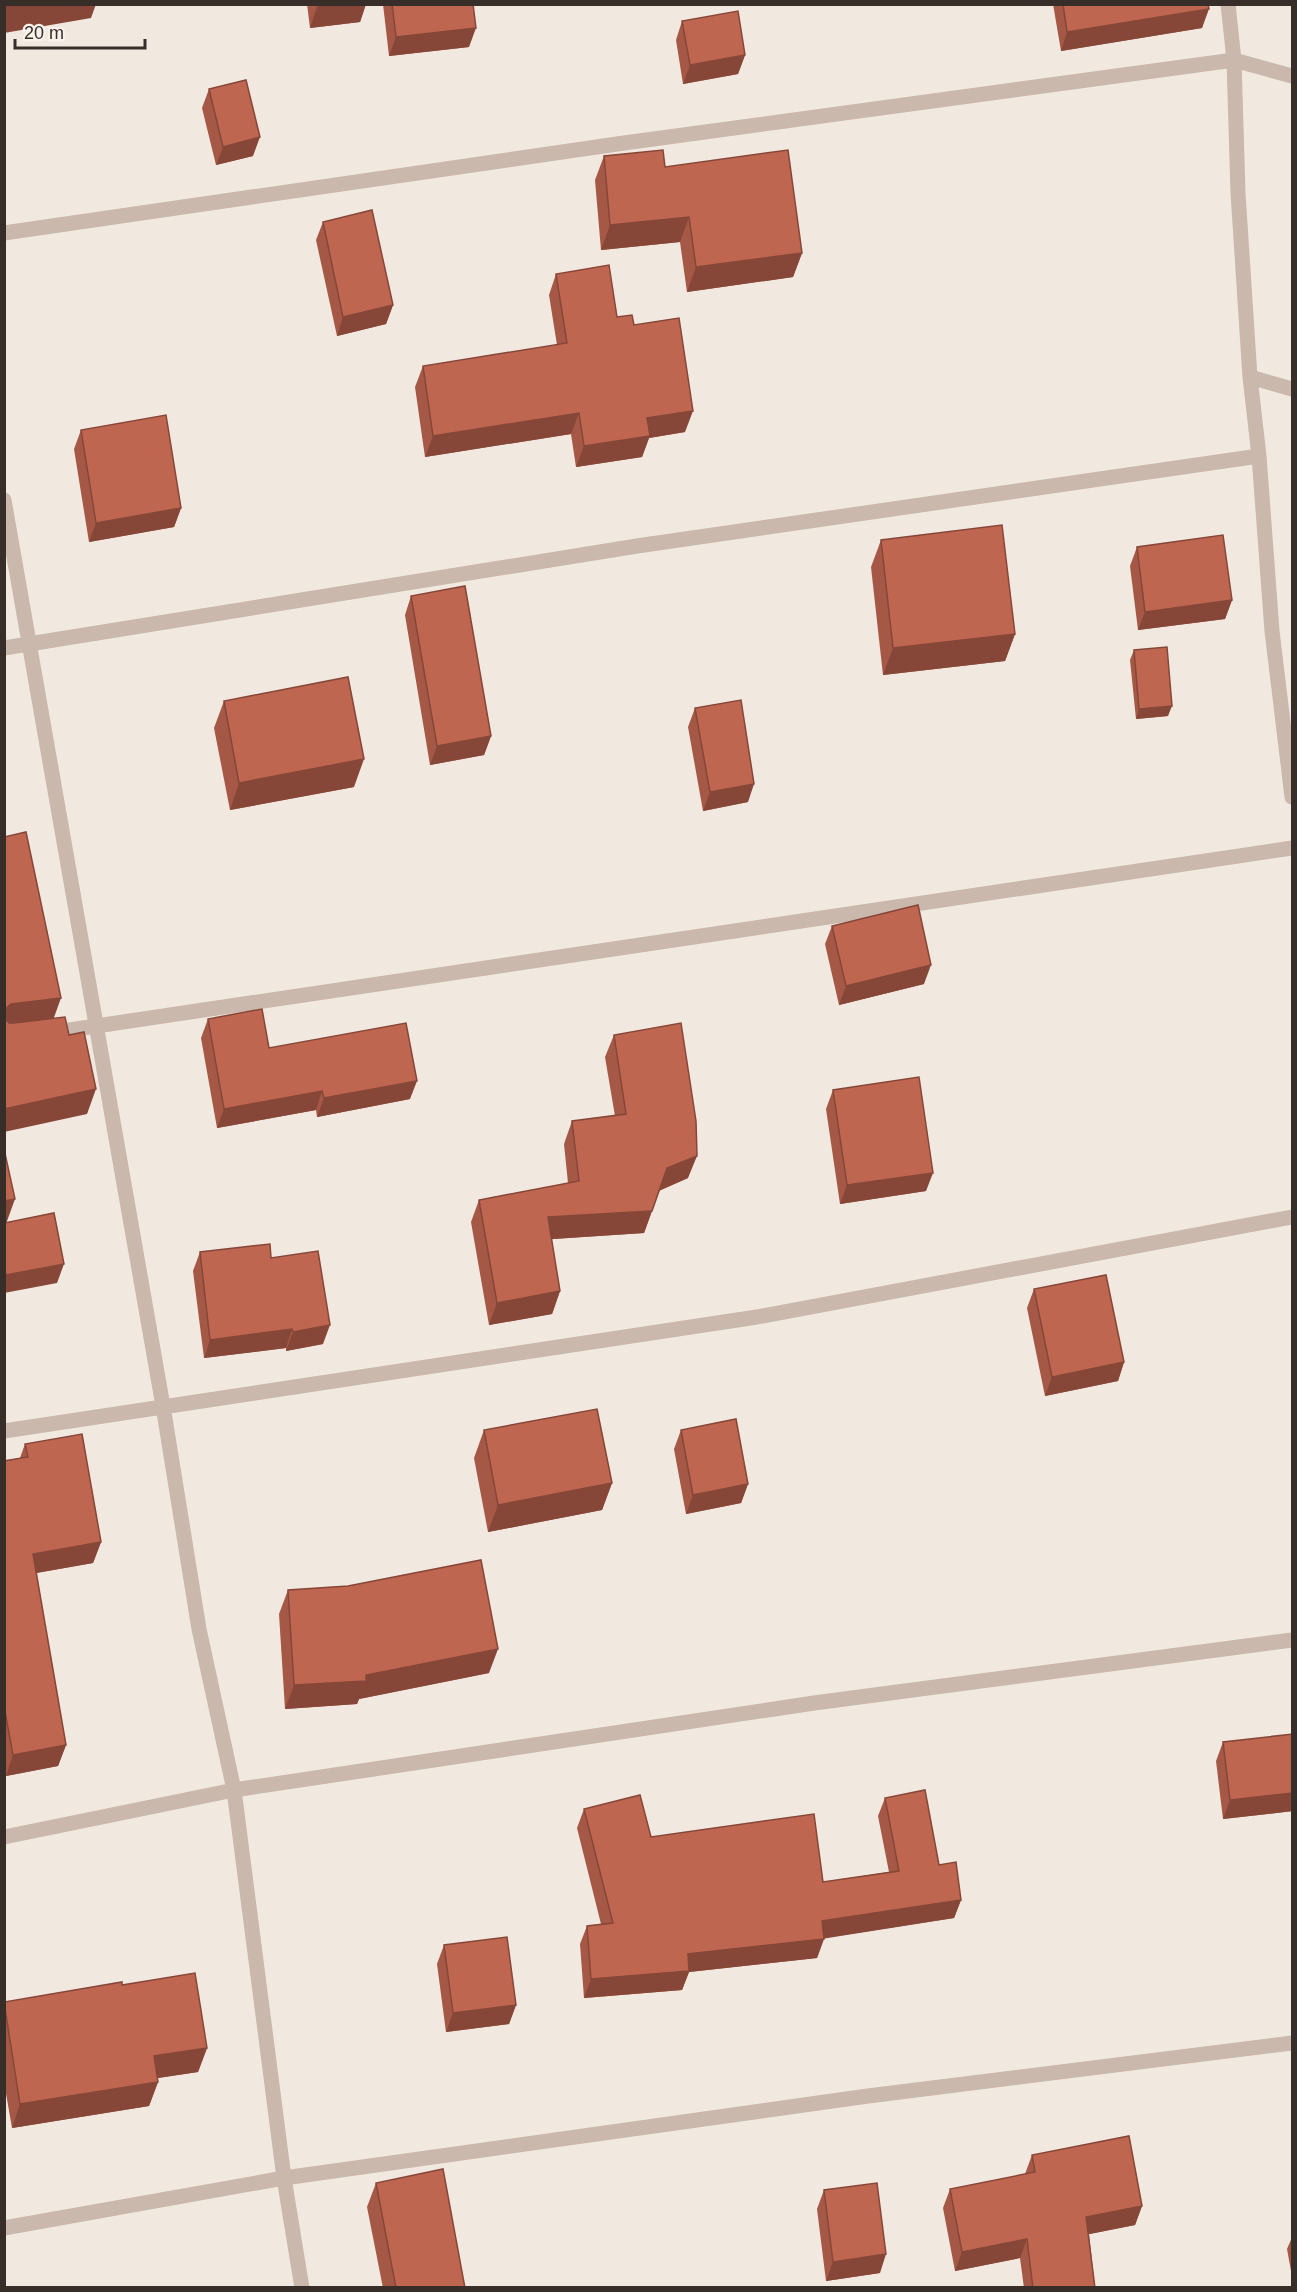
<svg xmlns="http://www.w3.org/2000/svg" width="1297" height="2292" font-family="Arial,sans-serif">
<rect width="100%" height="100%" fill="#f1e8df"/>
<g fill="none" stroke-linecap="round" stroke-linejoin="round">
<path stroke="#c9b8ab" stroke-width="15" d="M 1228,4 L 1234,60 L 1238,193 L 1250,377 L 1259,456 L 1272,631 L 1292,797
M 4,233 L 624,143 L 1234,60 L 1292,76
M 1250,377 L 1292,389
M 4,500 L 163,1406 L 199,1629 L 234,1790 L 284,2178 L 302,2288
M 4,648 L 637,546 L 1259,456
M 49,1033 L 1292,848
M 4,1431 L 757,1317 L 1292,1217
M 4,1837 L 234,1790 L 814,1703 L 1292,1640
M 4,2228 L 284,2178 L 868,2096 L 1292,2043"/>
</g>
<path fill="#a45845" d="M 307,4 L 366,4 L 360,22 L 310,28 Z
M 383,4 L 473,4 L 469,47 L 389,56 Z
M 1053,4 L 1208,4 L 1202,28 L 1061,51 Z
M 682,21 L 745,55 L 738,74 L 683,84 L 676,40 Z
M 209,89 L 253,156 L 216,165 L 202,108 Z
M 604,156 L 665,167 L 802,253 L 793,277 L 687,292 L 680,242 L 601,250 L 595,180 Z
M 323,222 L 393,305 L 386,324 L 337,336 L 316,240 Z
M 556,274 L 617,317 L 634,325 L 685,432 L 649,438 L 642,457 L 576,467 L 571,434 L 425,457 L 415,387 L 423,366 L 557,345 L 549,295 Z
M 81,430 L 181,508 L 174,527 L 89,542 L 74,449 Z
M 881,540 L 1015,634 L 1005,661 L 883,675 L 871,567 Z
M 1137,547 L 1232,600 L 1225,619 L 1138,630 L 1130,566 Z
M 411,596 L 491,736 L 484,755 L 430,765 L 405,615 Z
M 1134,650 L 1168,716 L 1136,719 L 1130,660 Z
M 224,701 L 354,787 L 230,810 L 214,728 Z
M 695,708 L 748,802 L 703,811 L 688,727 Z
M 832,926 L 924,984 L 839,1005 L 825,944 Z
M 208,1019 L 269,1048 L 410,1099 L 317,1117 L 316,1110 L 217,1128 L 201,1038 Z
M 614,1035 L 688,1178 L 659,1191 L 644,1233 L 551,1239 L 560,1291 L 552,1314 L 489,1325 L 471,1222 L 479,1200 L 568,1183 L 564,1144 L 572,1121 L 615,1116 L 605,1057 Z
M 833,1090 L 926,1191 L 840,1204 L 826,1109 Z
M 200,1252 L 271,1258 L 323,1344 L 286,1351 L 286,1348 L 204,1358 L 193,1271 Z
M 1034,1289 L 1124,1362 L 1118,1381 L 1045,1396 L 1027,1308 Z
M 484,1430 L 612,1483 L 602,1510 L 488,1532 L 474,1458 Z
M 681,1430 L 748,1484 L 741,1503 L 686,1514 L 674,1449 Z
M 25,1444 L 101,1542 L 93,1563 L 36,1573 L 66,1745 L 58,1766 L 6,1776 L 4,1771 L 4,1461 L 20,1458 Z
M 288,1590 L 489,1673 L 359,1699 L 357,1704 L 285,1709 L 279,1614 Z
M 1293,1734 L 1293,1811 L 1223,1819 L 1216,1761 L 1223,1742 Z
M 885,1798 L 939,1865 L 961,1900 L 954,1918 L 824,1938 L 817,1958 L 689,1972 L 682,1990 L 584,1998 L 580,1944 L 587,1926 L 601,1924 L 577,1828 L 584,1809 L 651,1837 L 823,1882 L 889,1872 L 878,1816 Z
M 444,1945 L 516,2005 L 509,2024 L 446,2032 L 437,1964 Z
M 122,1985 L 207,2048 L 198,2072 L 157,2078 L 158,2082 L 149,2106 L 12,2128 L 4,2082 L 4,2002 Z
M 1032,2155 L 1142,2206 L 1135,2225 L 1089,2234 L 1095,2288 L 1024,2288 L 1020,2258 L 955,2271 L 943,2208 L 950,2189 L 1025,2174 Z
M 376,2183 L 465,2288 L 383,2288 L 367,2207 Z
M 824,2190 L 880,2273 L 826,2281 L 817,2209 Z
M 1293,2235 L 1293,2282 L 1287,2249 Z"/>
<path fill="#864738" d="M 22,4 L 96,4 L 91,18 L 4,33 L 4,11 L 6,7 Z
M 318,4 L 366,4 L 360,22 L 310,28 Z
M 1209,9 L 1202,28 L 1061,51 L 1067,32 Z
M 476,28 L 469,47 L 389,56 L 396,37 Z
M 745,55 L 738,74 L 683,84 L 690,65 Z
M 260,137 L 253,156 L 216,165 L 223,147 Z
M 689,217 L 680,242 L 601,250 L 610,225 Z
M 802,253 L 793,277 L 687,292 L 696,267 Z
M 393,305 L 386,324 L 337,336 L 343,317 Z
M 693,411 L 685,432 L 649,438 L 642,457 L 576,467 L 584,446 L 647,418 Z
M 579,413 L 571,434 L 425,457 L 433,436 Z
M 181,508 L 174,527 L 89,542 L 96,523 Z
M 1232,600 L 1225,619 L 1138,630 L 1145,612 Z
M 1015,634 L 1005,661 L 883,675 L 893,648 Z
M 1172,706 L 1168,716 L 1136,719 L 1139,709 Z
M 491,736 L 484,755 L 430,765 L 437,746 Z
M 364,759 L 354,787 L 230,810 L 239,783 Z
M 754,784 L 748,802 L 703,811 L 710,792 Z
M 931,965 L 924,984 L 839,1005 L 846,986 Z
M 61,998 L 52,1023 L 4,1029 L 4,1010 L 11,1004 Z
M 417,1081 L 410,1099 L 317,1117 L 324,1098 Z
M 96,1089 L 87,1114 L 4,1132 L 4,1109 Z
M 322,1091 L 316,1110 L 217,1128 L 224,1109 Z
M 697,1156 L 688,1178 L 658,1191 L 667,1168 Z
M 933,1173 L 926,1191 L 840,1204 L 847,1185 Z
M 15,1199 L 6,1224 L 4,1224 L 4,1201 Z
M 652,1211 L 644,1233 L 539,1240 L 548,1217 Z
M 64,1264 L 57,1283 L 4,1293 L 4,1280 L 6,1275 Z
M 560,1291 L 552,1314 L 489,1325 L 497,1303 Z
M 330,1325 L 323,1344 L 286,1351 L 293,1332 Z
M 292,1329 L 286,1348 L 204,1358 L 210,1340 Z
M 1124,1362 L 1118,1381 L 1045,1396 L 1052,1377 Z
M 612,1483 L 602,1510 L 488,1532 L 498,1505 Z
M 748,1484 L 741,1503 L 686,1514 L 693,1495 Z
M 101,1542 L 93,1563 L 25,1575 L 33,1554 Z
M 498,1649 L 489,1673 L 359,1699 L 357,1704 L 285,1709 L 294,1685 L 366,1675 Z
M 66,1745 L 58,1766 L 6,1776 L 13,1755 Z
M 1293,1793 L 1293,1811 L 1223,1819 L 1230,1800 Z
M 961,1900 L 954,1918 L 815,1940 L 822,1921 Z
M 824,1939 L 817,1958 L 689,1972 L 682,1990 L 584,1998 L 591,1979 L 688,1954 Z
M 516,2005 L 509,2024 L 446,2032 L 453,2013 Z
M 207,2048 L 198,2072 L 145,2080 L 154,2056 Z
M 158,2082 L 149,2106 L 12,2128 L 20,2104 Z
M 1142,2206 L 1135,2225 L 1080,2236 L 1086,2217 Z
M 1027,2239 L 1020,2258 L 955,2271 L 962,2252 Z
M 886,2254 L 880,2273 L 826,2281 L 833,2262 Z"/>
<path fill="#bf6650" stroke="#864738" stroke-width="1.5" d="M 6,4 L 22,4 L 6,7 Z
M 392,4 L 473,4 L 476,28 L 396,37 Z
M 1063,4 L 1208,4 L 1209,9 L 1067,32 Z
M 738,11 L 745,55 L 690,65 L 682,21 Z
M 246,80 L 260,137 L 223,147 L 209,89 Z
M 663,150 L 665,167 L 788,150 L 802,253 L 696,267 L 689,217 L 610,225 L 604,156 Z
M 372,210 L 393,305 L 343,317 L 323,222 Z
M 609,265 L 617,317 L 632,315 L 634,325 L 679,318 L 693,411 L 647,418 L 650,436 L 584,446 L 579,413 L 433,436 L 423,366 L 567,343 L 556,274 Z
M 166,415 L 181,508 L 96,523 L 81,430 Z
M 1002,525 L 1015,634 L 893,648 L 881,540 Z
M 1223,535 L 1232,600 L 1145,612 L 1137,547 Z
M 465,586 L 491,736 L 437,746 L 411,596 Z
M 1167,647 L 1172,706 L 1139,709 L 1134,650 Z
M 348,677 L 364,759 L 239,783 L 224,701 Z
M 741,700 L 754,784 L 710,792 L 695,708 Z
M 26,832 L 61,998 L 11,1004 L 4,1010 L 4,837 Z
M 918,905 L 931,965 L 846,986 L 832,926 Z
M 262,1009 L 269,1048 L 406,1023 L 417,1081 L 324,1098 L 322,1091 L 224,1109 L 208,1019 Z
M 4,1017 L 9,1023 L 14,1023 L 65,1017 L 69,1035 L 84,1032 L 96,1089 L 4,1109 Z
M 681,1023 L 696,1121 L 697,1156 L 667,1168 L 652,1211 L 548,1217 L 560,1291 L 497,1303 L 479,1200 L 579,1181 L 572,1121 L 626,1114 L 614,1035 Z
M 919,1077 L 933,1173 L 847,1185 L 833,1090 Z
M 4,1149 L 15,1199 L 4,1201 Z
M 54,1213 L 64,1264 L 6,1275 L 4,1266 L 4,1223 Z
M 270,1244 L 271,1258 L 318,1251 L 330,1325 L 293,1332 L 292,1329 L 210,1340 L 200,1252 Z
M 1106,1275 L 1124,1362 L 1052,1377 L 1034,1289 Z
M 597,1409 L 612,1483 L 498,1505 L 484,1430 Z
M 736,1419 L 748,1484 L 693,1495 L 681,1430 Z
M 82,1434 L 101,1542 L 33,1554 L 66,1745 L 13,1755 L 4,1706 L 4,1461 L 28,1457 L 25,1444 Z
M 481,1560 L 498,1649 L 366,1675 L 366,1681 L 294,1685 L 288,1590 L 348,1586 Z
M 1293,1734 L 1293,1793 L 1230,1800 L 1223,1742 Z
M 925,1790 L 939,1865 L 956,1862 L 961,1900 L 822,1921 L 824,1939 L 688,1954 L 689,1971 L 591,1979 L 587,1926 L 613,1923 L 584,1809 L 640,1795 L 651,1837 L 814,1814 L 823,1882 L 899,1871 L 885,1798 Z
M 507,1937 L 516,2005 L 453,2013 L 444,1945 Z
M 195,1973 L 207,2048 L 154,2056 L 158,2082 L 20,2104 L 4,2002 L 122,1982 L 122,1985 Z
M 1129,2136 L 1142,2206 L 1086,2217 L 1095,2288 L 1033,2288 L 1027,2239 L 962,2252 L 950,2189 L 1035,2172 L 1032,2155 Z
M 443,2169 L 465,2288 L 396,2288 L 376,2183 Z
M 877,2183 L 886,2254 L 833,2262 L 824,2190 Z"/>
<rect width="1297" height="2292" fill="none" stroke="#372e2a" stroke-width="12"/>
<path d="M15 39v9h130v-9" fill="none" stroke="#372e2a" stroke-width="3"/>
<text x="24" y="39" font-size="18" fill="#372e2a" stroke="#f9f2eb" stroke-width="4.5" paint-order="stroke">20 m</text>
</svg>
